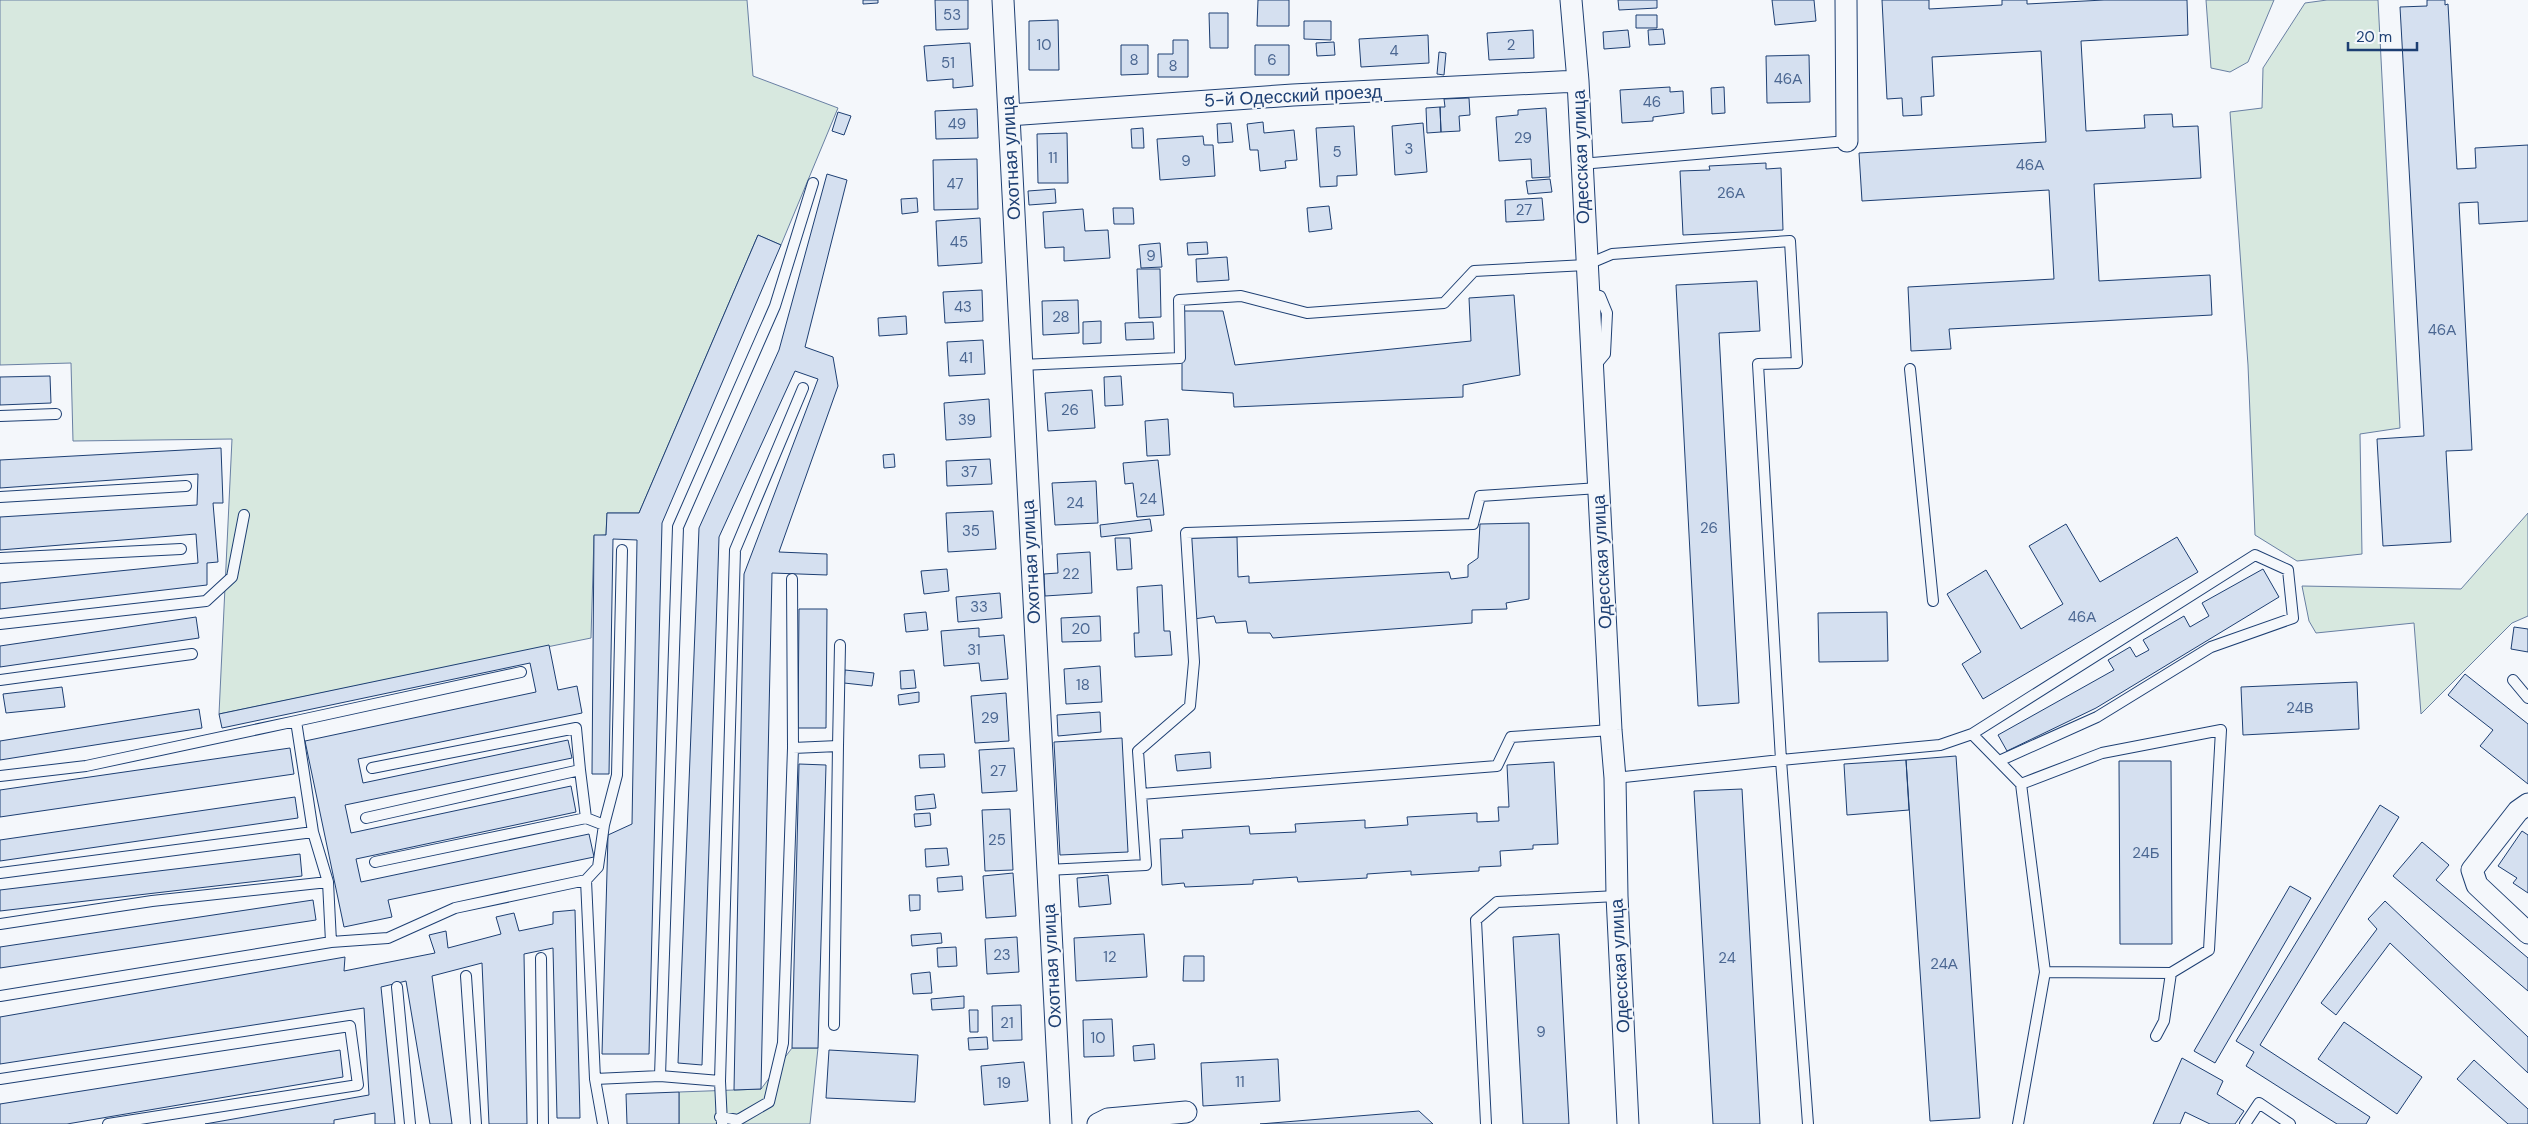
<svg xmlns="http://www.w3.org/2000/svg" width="2528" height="1124" font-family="'DM Sans',sans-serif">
<rect width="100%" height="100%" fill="#f4f7fb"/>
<path fill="#d7e8df" stroke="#687fa3" d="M 0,0 L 747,0 L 753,76 L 838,108 L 781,245 L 758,235 L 639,513 L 607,513 L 606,535 L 594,536 L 591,638 L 219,714 L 232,439 L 73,441 L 71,363 L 0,365 Z
M 2206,0 L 2274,0 L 2248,62 L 2230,72 L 2211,68 Z
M 2327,0 L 2378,0 L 2400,428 L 2360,434 L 2362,554 L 2297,561 L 2255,535 L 2248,365 L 2230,112 L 2262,108 L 2263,68 L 2305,3 Z
M 2528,513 L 2528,616 L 2512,623 L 2421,714 L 2414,623 L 2316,633 L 2309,621 L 2302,586 L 2461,589 Z
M 792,1048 L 818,1048 L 810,1124 L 679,1124 L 679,1092 L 761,1089 Z"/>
<path fill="#d5e0f0" stroke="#1d3f73" d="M 863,0 L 878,0 L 878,3 L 863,4 Z
M 935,0 L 968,0 L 968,29 L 936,30 Z
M 1258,0 L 1289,0 L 1289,26 L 1257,26 Z
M 1618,0 L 1657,0 L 1657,8 L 1619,10 Z
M 1772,0 L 1814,0 L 1816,21 L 1775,25 Z
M 1882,0 L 1929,0 L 1929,9 L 2002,5 L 2002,0 L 2027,0 L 2027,4 L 2104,0 L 2187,0 L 2188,35 L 2081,41 L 2086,131 L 2145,128 L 2144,115 L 2172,114 L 2173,127 L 2198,126 L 2201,178 L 2094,184 L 2099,281 L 2210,275 L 2212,315 L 1949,329 L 1951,349 L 1911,351 L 1908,287 L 2054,279 L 2049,190 L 1862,201 L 1859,153 L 2046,142 L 2041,51 L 1932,57 L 1934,96 L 1921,97 L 1922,115 L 1903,116 L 1902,98 L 1887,99 Z
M 2427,0 L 2445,0 L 2445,5 L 2448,4 L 2457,169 L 2476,168 L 2475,148 L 2528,145 L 2528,221 L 2479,224 L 2478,202 L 2459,203 L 2472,450 L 2446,451 L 2451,542 L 2383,546 L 2377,439 L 2424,436 L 2400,7 L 2427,6 Z
M 1209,13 L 1228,13 L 1228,48 L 1210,48 Z
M 1636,15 L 1657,15 L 1657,28 L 1636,28 Z
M 1058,20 L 1059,70 L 1029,70 L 1029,21 Z
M 1304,21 L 1331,21 L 1331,40 L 1304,39 Z
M 1663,29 L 1665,44 L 1649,45 L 1648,30 Z
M 1533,30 L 1534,58 L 1489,60 L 1487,33 Z
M 1628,30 L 1630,47 L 1604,49 L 1603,32 Z
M 1428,35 L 1429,63 L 1361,67 L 1359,39 Z
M 1173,40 L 1188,40 L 1188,77 L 1158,77 L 1158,54 L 1173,54 Z
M 1334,42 L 1335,55 L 1317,56 L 1316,43 Z
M 970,43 L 973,86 L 953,88 L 953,79 L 927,81 L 924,46 Z
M 1121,45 L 1148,45 L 1148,74 L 1121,75 Z
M 1255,45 L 1289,45 L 1289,75 L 1255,75 Z
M 1439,52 L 1446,53 L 1444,75 L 1437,74 Z
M 1809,55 L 1810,102 L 1767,103 L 1766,56 Z
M 1670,87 L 1670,92 L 1683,91 L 1684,113 L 1653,117 L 1653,121 L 1622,123 L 1620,90 Z
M 1724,87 L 1725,113 L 1712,114 L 1711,88 Z
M 1469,98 L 1470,115 L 1459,116 L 1460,131 L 1441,132 L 1440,107 L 1445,107 L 1444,99 Z
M 1440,107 L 1441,132 L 1427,133 L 1426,108 Z
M 1546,108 L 1550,177 L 1532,178 L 1531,159 L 1499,161 L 1496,117 L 1518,115 L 1518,110 Z
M 977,109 L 978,138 L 936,139 L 935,111 Z
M 838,112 L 851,116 L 844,135 L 832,131 Z
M 1263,122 L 1264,133 L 1294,130 L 1297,160 L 1285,161 L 1286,168 L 1260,171 L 1258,150 L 1250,150 L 1247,124 Z
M 1231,123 L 1233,142 L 1218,143 L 1217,124 Z
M 1423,123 L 1427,172 L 1395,175 L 1392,126 Z
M 1354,126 L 1357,175 L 1337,176 L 1337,186 L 1320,187 L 1316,128 Z
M 1143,128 L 1144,148 L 1132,148 L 1131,129 Z
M 1067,133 L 1068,183 L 1038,183 L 1037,134 Z
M 1203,136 L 1204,145 L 1213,145 L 1215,176 L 1160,180 L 1157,139 Z
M 977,159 L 978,209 L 934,210 L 933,160 Z
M 1766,163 L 1766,169 L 1781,168 L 1783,230 L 1683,235 L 1680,171 L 1710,170 L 1709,166 Z
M 827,174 L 847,180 L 805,347 L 833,357 L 838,386 L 779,552 L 827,554 L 827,575 L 772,573 L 761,1089 L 734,1090 L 744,574 L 818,379 L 795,371 L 719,537 L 702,1065 L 678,1063 L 699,528 L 779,350 Z
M 1550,179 L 1552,192 L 1528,194 L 1526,181 Z
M 1055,189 L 1056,203 L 1029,205 L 1028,191 Z
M 917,198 L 918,212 L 902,214 L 901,199 Z
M 1542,198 L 1544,220 L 1506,222 L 1505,200 Z
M 1329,206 L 1332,229 L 1309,232 L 1307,208 Z
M 1113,208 L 1133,208 L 1134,224 L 1114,224 Z
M 1083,209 L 1085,231 L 1108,230 L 1110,258 L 1064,261 L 1064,247 L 1045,248 L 1043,212 Z
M 980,218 L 982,263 L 938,266 L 936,221 Z
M 758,235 L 781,245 L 662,523 L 649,1054 L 602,1054 L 608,835 L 632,824 L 637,540 L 613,539 L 609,774 L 592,774 L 594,535 L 606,535 L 607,513 L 639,513 Z
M 1207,242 L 1208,254 L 1188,255 L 1187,243 Z
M 1160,243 L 1162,267 L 1141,268 L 1139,245 Z
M 1227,257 L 1229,280 L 1197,282 L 1196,259 Z
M 1137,269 L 1160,269 L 1161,317 L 1139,318 Z
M 1757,281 L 1760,331 L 1719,333 L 1739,703 L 1698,706 L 1676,285 Z
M 982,290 L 983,321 L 945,323 L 943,292 Z
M 1514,295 L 1520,375 L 1463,385 L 1463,397 L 1234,407 L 1233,393 L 1182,390 L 1182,311 L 1223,311 L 1235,365 L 1471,341 L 1469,298 Z
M 1078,300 L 1079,333 L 1043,335 L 1042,301 Z
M 906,316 L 907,334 L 879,336 L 878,318 Z
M 1101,321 L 1101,343 L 1083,344 L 1083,322 Z
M 1153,322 L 1154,339 L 1126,340 L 1125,323 Z
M 983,340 L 985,374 L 949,376 L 947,342 Z
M 50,376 L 51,403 L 0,405 L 0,377 Z
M 1121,376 L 1123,405 L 1105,406 L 1104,377 Z
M 1092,390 L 1095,428 L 1048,431 L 1045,393 Z
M 989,399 L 991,437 L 946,440 L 944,403 Z
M 1168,419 L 1170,455 L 1147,456 L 1145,421 Z
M 221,448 L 223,503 L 213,503 L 218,562 L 207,563 L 207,585 L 0,609 L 0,583 L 198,563 L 196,534 L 0,550 L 0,517 L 197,505 L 198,474 L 0,488 L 0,460 Z
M 894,454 L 895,467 L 884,468 L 883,455 Z
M 990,459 L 992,484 L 947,486 L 946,461 Z
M 1158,460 L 1164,515 L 1137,517 L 1133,483 L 1125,484 L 1123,463 Z
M 1096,481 L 1098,523 L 1055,525 L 1052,483 Z
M 993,511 L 996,549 L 948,552 L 946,513 Z
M 1150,519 L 1152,531 L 1101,537 L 1100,525 Z
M 1529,523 L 1529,599 L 1506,603 L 1507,609 L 1472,610 L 1472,623 L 1273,638 L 1270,633 L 1248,633 L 1246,621 L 1216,623 L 1214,616 L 1194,619 L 1191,538 L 1237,537 L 1238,577 L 1249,576 L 1249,583 L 1449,572 L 1451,579 L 1468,577 L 1468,565 L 1478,558 L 1480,524 Z
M 2066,524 L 2100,582 L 2177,537 L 2198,572 L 1983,699 L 1962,664 L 1981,652 L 1947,594 L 1986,570 L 2021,629 L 2063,604 L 2029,546 Z
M 1115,538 L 1130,538 L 1132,569 L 1117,570 Z
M 1090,552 L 1092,593 L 1045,596 L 1044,574 L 1058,573 L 1057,554 Z
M 947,569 L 949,591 L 924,594 L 921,571 Z
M 2263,569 L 2279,597 L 2096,708 L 2007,751 L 1998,735 L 2114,670 L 2108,660 L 2130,647 L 2136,657 L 2149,650 L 2143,640 L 2184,616 L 2190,627 L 2209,616 L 2202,603 Z
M 1162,585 L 1164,631 L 1170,631 L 1172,655 L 1135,657 L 1134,633 L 1139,633 L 1137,587 Z
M 1000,593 L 1002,618 L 958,622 L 956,597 Z
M 799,609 L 827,609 L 826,728 L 798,728 Z
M 926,612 L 928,630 L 906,632 L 904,614 Z
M 1887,612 L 1888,661 L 1819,662 L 1818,613 Z
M 1100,616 L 1101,641 L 1062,642 L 1061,618 Z
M 196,617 L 199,638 L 0,667 L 0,646 Z
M 2514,627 L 2528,629 L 2528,652 L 2511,649 Z
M 979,628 L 979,637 L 1004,635 L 1008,679 L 981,681 L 979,663 L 944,666 L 941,631 Z
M 549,645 L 558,690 L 577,686 L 582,713 L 358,759 L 363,783 L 568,740 L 572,758 L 345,805 L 351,833 L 571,786 L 576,812 L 356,859 L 361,882 L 589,834 L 594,857 L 388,900 L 392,917 L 344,927 L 305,741 L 536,692 L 530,663 L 222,728 L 219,714 Z
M 1100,666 L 1102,702 L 1066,704 L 1064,669 Z
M 845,670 L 874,673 L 872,686 L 844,683 Z
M 914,670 L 916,688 L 901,689 L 900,671 Z
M 2465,674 L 2528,724 L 2528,784 L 2480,746 L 2493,730 L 2448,695 Z
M 2357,682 L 2359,729 L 2243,735 L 2241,687 Z
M 62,687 L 65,707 L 6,713 L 3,694 Z
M 919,692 L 919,702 L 899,705 L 898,695 Z
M 1006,693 L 1009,741 L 975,743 L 971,696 Z
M 199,709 L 202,728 L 0,760 L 0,741 Z
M 1100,712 L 1101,732 L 1058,736 L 1057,715 Z
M 1122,738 L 1128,852 L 1060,855 L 1054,742 Z
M 290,748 L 294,774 L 0,817 L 0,790 Z
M 1014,748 L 1017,791 L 982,793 L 979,750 Z
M 1210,752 L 1211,768 L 1177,771 L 1175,755 Z
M 944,754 L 945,767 L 920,768 L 919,755 Z
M 1956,756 L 1980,1118 L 1930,1121 L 1906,760 Z
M 1906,760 L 1909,810 L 1847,815 L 1844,764 Z
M 2119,761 L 2171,761 L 2172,944 L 2120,944 Z
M 1554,762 L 1558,844 L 1533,845 L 1533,849 L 1500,851 L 1501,866 L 1479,867 L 1479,871 L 1411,875 L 1411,871 L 1367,874 L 1367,878 L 1298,882 L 1297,877 L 1253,880 L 1253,884 L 1185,887 L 1184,883 L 1162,885 L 1160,839 L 1183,838 L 1182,830 L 1249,826 L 1250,834 L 1296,832 L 1295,824 L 1365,820 L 1365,828 L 1408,825 L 1407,817 L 1477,813 L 1477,822 L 1499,821 L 1498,807 L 1509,807 L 1507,765 Z
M 799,764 L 826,765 L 818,1048 L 792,1048 Z
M 1742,789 L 1760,1124 L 1713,1124 L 1694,791 Z
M 934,794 L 936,808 L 916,810 L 915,796 Z
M 295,797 L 298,818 L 0,861 L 0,840 Z
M 2380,805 L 2399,817 L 2260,1045 L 2370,1117 L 2366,1124 L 2337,1124 L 2246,1066 L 2254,1052 L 2236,1041 Z
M 1010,809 L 1013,870 L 985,871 L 982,810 Z
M 930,813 L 931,825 L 915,827 L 914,814 Z
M 2522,831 L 2528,835 L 2528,893 L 2513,883 L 2517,878 L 2498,866 Z
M 2422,842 L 2449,865 L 2436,880 L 2528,958 L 2528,991 L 2393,876 Z
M 947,848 L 949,865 L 926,867 L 925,849 Z
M 300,854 L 302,876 L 0,911 L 0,890 Z
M 1013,873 L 1016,916 L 986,918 L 983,876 Z
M 1108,875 L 1111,904 L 1079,907 L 1077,878 Z
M 962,876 L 963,890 L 938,892 L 937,878 Z
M 2290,886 L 2311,898 L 2215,1063 L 2194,1051 Z
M 909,895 L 920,895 L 920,910 L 910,911 Z
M 313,900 L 316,920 L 0,968 L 0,947 Z
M 2385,901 L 2528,1037 L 2528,1073 L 2390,943 L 2336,1015 L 2321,1003 L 2377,929 L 2368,919 Z
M 575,910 L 580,1118 L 557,1118 L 553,948 L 524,954 L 527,1124 L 489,1124 L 482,963 L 432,976 L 452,1124 L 430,1124 L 406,981 L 381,987 L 395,1124 L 375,1124 L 375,1113 L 334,1120 L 334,1124 L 205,1124 L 369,1095 L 364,1008 L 0,1064 L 0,1017 L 345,957 L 344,971 L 435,953 L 429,935 L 446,931 L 448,948 L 501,934 L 496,917 L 514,913 L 519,931 L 553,924 L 553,912 Z
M 941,933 L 942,943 L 912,946 L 911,935 Z
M 1144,934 L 1147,977 L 1076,981 L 1074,938 Z
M 1559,934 L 1569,1124 L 1523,1124 L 1513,937 Z
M 1017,937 L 1019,972 L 987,974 L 985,939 Z
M 956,947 L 957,966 L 938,967 L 937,948 Z
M 1184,956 L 1204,956 L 1204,981 L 1183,981 Z
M 930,972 L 932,993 L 913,994 L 911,974 Z
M 964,996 L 964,1008 L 932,1010 L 931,999 Z
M 1021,1005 L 1022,1040 L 993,1041 L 992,1006 Z
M 969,1010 L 978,1010 L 978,1032 L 970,1032 Z
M 1112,1019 L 1114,1056 L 1084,1057 L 1083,1020 Z
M 2344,1022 L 2422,1077 L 2397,1114 L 2318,1059 Z
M 987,1037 L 988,1049 L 969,1050 L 968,1038 Z
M 1154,1044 L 1155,1059 L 1134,1061 L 1133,1046 Z
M 340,1050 L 343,1077 L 67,1124 L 0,1124 L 0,1104 Z
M 829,1050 L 918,1055 L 915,1102 L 826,1098 Z
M 2182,1058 L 2223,1081 L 2217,1094 L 2244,1111 L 2235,1124 L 2210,1124 L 2185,1112 L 2180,1124 L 2153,1124 Z
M 1278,1059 L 1280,1101 L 1203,1106 L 1201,1063 Z
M 2474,1060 L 2528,1109 L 2528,1124 L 2508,1124 L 2457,1079 Z
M 1024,1062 L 1028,1101 L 984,1105 L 981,1066 Z
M 679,1092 L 679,1124 L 627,1124 L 626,1094 Z
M 1419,1111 L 1433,1124 L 1260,1124 Z"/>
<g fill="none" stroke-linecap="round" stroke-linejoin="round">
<defs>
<path id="service" d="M 1581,164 L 1847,141
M 1588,293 L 1600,296 L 1607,313 L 1605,354 L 1595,366
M 1021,365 L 1180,358 L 1179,300 L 1241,296 L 1307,313 L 1444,303 L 1474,271 L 1586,265 L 1612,254 L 1790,241 L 1797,363 L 1758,364 L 1781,760 L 1940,745 L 1972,734 L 2021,784 L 2045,972 L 2018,1124
M 1910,369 L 1933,601
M 0,416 L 56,414
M 0,497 L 186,486
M 0,558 L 181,549
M 0,624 L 206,601 L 232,577 L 244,515
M 0,680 L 192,654
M 2513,680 L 2528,698
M 1972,734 L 2255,555 L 2288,570 L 2293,618 L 2211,647 L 2097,717 L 1999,761
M 793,748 L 838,746 L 840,645
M 0,776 L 86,766 L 296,721
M 1615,778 L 1781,760 L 1808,1124
M 2021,784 L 2102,753 L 2221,730 L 2209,950 L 2171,973 L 2045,972
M 1141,794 L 1497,766 L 1511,737 L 1611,730
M 366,818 L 580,770 L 576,728 L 372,768
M 586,818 L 604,825 L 598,867 L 586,880
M 604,825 L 617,775 L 622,550
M 313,832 L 296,721 L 521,672
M 375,862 L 586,818 L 580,770
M 1047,870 L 1146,865 L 1138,751 L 1190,706 L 1194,662 L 1186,533 L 1473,524 L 1480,496 L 1599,488
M 0,873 L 313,832 L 328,882 L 331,942
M 0,924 L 152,901 L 328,882
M 541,958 L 543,1124
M 466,976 L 476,1124
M 397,987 L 410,1124
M 0,996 L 331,942 L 388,938 L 455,908 L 586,880 L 595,1079 L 603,1124
M 834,1025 L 838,746
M 2156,1036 L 2164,1021 L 2171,973
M 660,1076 L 678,527 L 775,306 L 813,183
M 0,1079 L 350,1026 L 358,1085 L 108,1124
M 595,1079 L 660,1076 L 720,1081
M 720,1117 L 738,1120 L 769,1102 L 783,1043 L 793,748 L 792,579
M 722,1124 L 720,1081 L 735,550 L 803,388
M 1486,1124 L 1476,920 L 1497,902 L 1617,896
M 2245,1124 L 2259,1103 L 2290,1124"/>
<path id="minor" d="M 1003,0 L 1061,1124
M 1571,0 L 1578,81 L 1611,730 L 1615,778 L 1617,896 L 1628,1124
M 1846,0 L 1847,141
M 1009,115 L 1293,95 L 1578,81
M 2528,804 L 2518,811 L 2472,870 L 2477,885 L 2528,933
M 1098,1124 L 1108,1119 L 1186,1112"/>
</defs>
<use href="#service" stroke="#1d3f73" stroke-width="12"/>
<use href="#minor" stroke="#1d3f73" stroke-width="23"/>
<use href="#service" stroke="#f4f7fb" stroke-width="10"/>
<use href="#minor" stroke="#f4f7fb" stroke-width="21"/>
</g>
<g text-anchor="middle" stroke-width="4" stroke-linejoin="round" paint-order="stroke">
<g font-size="15" fill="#4b6792">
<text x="952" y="20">53</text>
<text x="1044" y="50">10</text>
<text x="1511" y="50">2</text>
<text x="1394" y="56">4</text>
<text x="1134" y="65">8</text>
<text x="1272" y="65">6</text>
<text x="948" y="68">51</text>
<text x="1173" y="71">8</text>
<text x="1788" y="84">46А</text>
<text x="1652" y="107">46</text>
<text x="957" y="129">49</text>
<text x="1523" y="143">29</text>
<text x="1409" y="154">3</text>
<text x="1337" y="157">5</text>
<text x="1053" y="163">11</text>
<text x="1186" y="166">9</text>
<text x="2030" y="170">46А</text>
<text x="955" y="189">47</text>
<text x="1731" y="198">26А</text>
<text x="1524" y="215">27</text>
<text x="959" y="247">45</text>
<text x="1151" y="261">9</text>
<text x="963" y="312">43</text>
<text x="1061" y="322">28</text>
<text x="2442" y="335">46А</text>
<text x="966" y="363">41</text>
<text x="1070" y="415">26</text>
<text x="967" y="425">39</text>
<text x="969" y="477">37</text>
<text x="1148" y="504">24</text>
<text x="1075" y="508">24</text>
<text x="1709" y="533">26</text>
<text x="971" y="536">35</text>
<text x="1071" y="579">22</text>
<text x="979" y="612">33</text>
<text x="2082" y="622">46А</text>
<text x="1081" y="634">20</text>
<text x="974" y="655">31</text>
<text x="1083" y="690">18</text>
<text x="2300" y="713">24В</text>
<text x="990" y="723">29</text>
<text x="998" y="776">27</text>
<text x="997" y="845">25</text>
<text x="2146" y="858">24Б</text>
<text x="1002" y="960">23</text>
<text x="1110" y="962">12</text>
<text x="1727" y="963">24</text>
<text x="1944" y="969">24А</text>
<text x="1007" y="1028">21</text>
<text x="1541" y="1037">9</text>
<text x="1098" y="1043">10</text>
<text x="1240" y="1087">11</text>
<text x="1004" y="1088">19</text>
</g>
<g font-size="18" fill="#1d3f73" stroke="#f4f7fb">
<text transform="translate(1293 96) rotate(-3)" y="6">5-й Одесский проезд</text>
<text transform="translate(1581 157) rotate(-92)" y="6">Одесская улица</text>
<text transform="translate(1011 158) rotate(-93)" y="6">Охотная улица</text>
<text transform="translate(1031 562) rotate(-93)" y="6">Охотная улица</text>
<text transform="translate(1602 562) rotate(-93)" y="6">Одесская улица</text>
<text transform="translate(1052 966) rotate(-93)" y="6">Охотная улица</text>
<text transform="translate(1620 966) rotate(-93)" y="6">Одесская улица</text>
</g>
</g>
<path d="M2348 42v8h69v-8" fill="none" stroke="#1d3f73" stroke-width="2.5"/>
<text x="2356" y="42" font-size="15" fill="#1d3f73" stroke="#f4f7fb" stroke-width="4" paint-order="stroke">20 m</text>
</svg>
